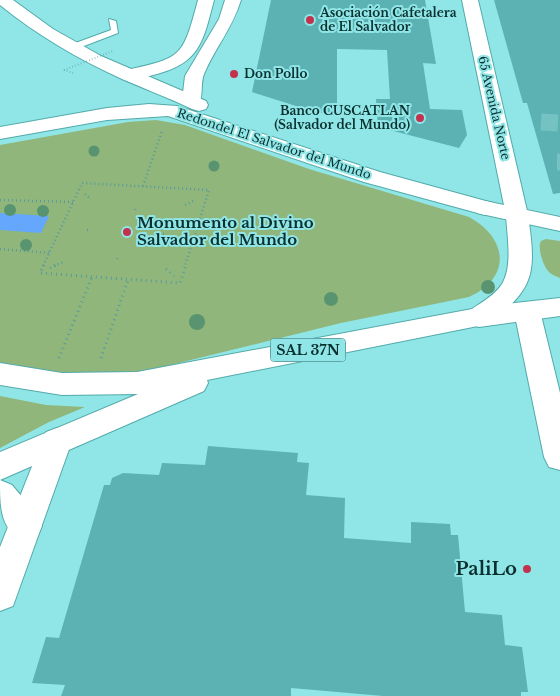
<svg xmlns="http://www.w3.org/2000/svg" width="560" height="696" font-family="'Libre Baskerville',serif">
<rect width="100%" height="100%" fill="#90e6e6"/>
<path fill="#90b67b" d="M 156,120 L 185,125 L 309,169 L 469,217 C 508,238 512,278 469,297 L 341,323 L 142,372 L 73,376 L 0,368 L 0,145 L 128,122 Z
M 546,239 L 560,241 L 560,278 C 556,276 552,275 549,272 C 543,266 537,247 541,241 Z
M 0,396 L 46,405 L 85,407 L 49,422 L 0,448 Z"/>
<path fill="#64a7fd" d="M 0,213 L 49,216 L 41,233 L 0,230 Z"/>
<path fill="#5cb2b2" d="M 271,0 L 425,0 L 436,64 L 423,63 L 430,109 L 462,110 L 467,135 L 459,148 L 378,127 L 376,99 L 390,99 L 387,50 L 337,49 L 337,113 L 318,113 L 252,92 Z
M 494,0 L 560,0 L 560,193 L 553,194 L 527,103 L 523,103 Z
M 208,446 L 298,453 L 297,462 L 309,463 L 306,495 L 345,498 L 344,538 L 411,543 L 411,522 L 450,524 L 451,535 L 458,535 L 465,612 L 502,615 L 505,645 L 522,647 L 528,692 L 521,692 L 521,696 L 383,696 L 291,688 L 291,696 L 61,696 L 65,685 L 32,683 L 46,637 L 59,638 L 104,485 L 110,485 L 112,478 L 123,473 L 159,475 L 162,463 L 205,465 Z"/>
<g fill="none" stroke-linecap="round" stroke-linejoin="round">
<path stroke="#75c2c2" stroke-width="17" stroke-dasharray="17 8" stroke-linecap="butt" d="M 541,122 L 560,123
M 557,162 L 560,162"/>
<defs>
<path id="service" d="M 109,19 L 116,21 L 118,33 L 76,49 L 70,49 L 70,45 L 111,30 Z"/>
<path id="minor" d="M 198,0 L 214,0 C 203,42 200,64 153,75 C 143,78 133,81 123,79 L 120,75 L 123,71 C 182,57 182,60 198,0 Z
M 225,0 L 241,0 C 232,29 215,48 204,74 C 200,84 204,96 198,105 L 191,107 L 184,105 L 182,101 L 185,76 L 219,19 Z
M 462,0 L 478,0 L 528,215 L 525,220 L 517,222 L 509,220 L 506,215 Z
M 527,302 L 536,304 L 540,311 L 560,393 L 560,470 L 549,467 L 544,457 L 514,311 L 518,304 Z
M 57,428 L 68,432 L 72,441 L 13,606 L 0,611 L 0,547 L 42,441 L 46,432 Z"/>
<path id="secondary" d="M 485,201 L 560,217 L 560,231 L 477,213 L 474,208 L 477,203 Z
M 560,298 L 560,316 L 479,327 L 470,324 L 466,317 L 470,310 L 479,307 Z"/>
<path id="trunk" d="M 0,0 L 13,0 L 53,29 L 101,56 L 206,101 L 208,105 L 206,109 L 199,111 L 192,109 C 169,98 145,89 122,79 C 78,59 37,35 0,5 Z
M 149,104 L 177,106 L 380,172 L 493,203 L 496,208 L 493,213 L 485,215 L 364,182 L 168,116 L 107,120 L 0,139 L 0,127 L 107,108 Z
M 517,208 L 525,210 L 528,215 C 536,272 536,288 488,324 L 207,380 L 208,383 L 204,391 L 0,480 L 0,452 L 138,394 L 62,395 L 0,385 L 0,363 L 62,373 L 137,372 L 472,309 C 482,302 495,295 502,284 C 513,266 507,235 506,215 L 509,210 Z
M 0,480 L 12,485 L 37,515 L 42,526 L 37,537 L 25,542 C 0,530 0,508 0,480 Z"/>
</defs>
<use href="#service" stroke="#53aaaa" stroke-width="2"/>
<use href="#minor" stroke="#53aaaa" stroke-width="2"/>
<use href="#secondary" stroke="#53aaaa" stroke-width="2"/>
<use href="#trunk" stroke="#53aaaa" stroke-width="2"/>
<path stroke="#599b9b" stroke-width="2" stroke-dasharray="0.5 2.5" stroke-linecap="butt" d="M 64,70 L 73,73"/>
<path stroke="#599b9b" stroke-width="2.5" stroke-dasharray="1 3" stroke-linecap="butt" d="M 143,186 L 162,131
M 85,194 L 91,199
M 0,200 L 73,202
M 185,205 L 195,200
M 135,210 L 136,207
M 87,230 L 91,230
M 163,234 L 167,234
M 0,249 L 50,253
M 117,259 L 118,256
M 43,266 L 82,183 L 209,190 L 185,266
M 54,266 L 63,262"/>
<path stroke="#599b9b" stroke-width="3" stroke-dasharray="1 4" stroke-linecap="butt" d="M 44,265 L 40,273 L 180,283 L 186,265
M 50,268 L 56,265
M 166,269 L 174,276
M 59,358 L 92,277
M 101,358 L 128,280"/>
<use href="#service" fill="#fff" fill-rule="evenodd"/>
<use href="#minor" fill="#fff" fill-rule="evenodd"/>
<use href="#secondary" fill="#fff" fill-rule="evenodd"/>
<use href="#trunk" fill="#fff" fill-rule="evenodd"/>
<path stroke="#599b9b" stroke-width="2" stroke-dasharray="0.5 2.5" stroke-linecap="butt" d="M 64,70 L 113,51"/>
</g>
<g fill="#58946f">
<circle cx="94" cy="151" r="5.5"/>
<circle cx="214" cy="166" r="5.5"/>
<circle cx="10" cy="210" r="6"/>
<circle cx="43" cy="211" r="6"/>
<circle cx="26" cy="245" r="6"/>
<circle cx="488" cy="287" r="7"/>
<circle cx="331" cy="299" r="7"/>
<circle cx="197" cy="322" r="8"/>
</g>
<g fill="#c3324d" stroke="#90e6e6" stroke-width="2">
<circle cx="310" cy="20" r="5"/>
<circle cx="234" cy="74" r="5"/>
<circle cx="420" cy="118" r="5"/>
<circle cx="127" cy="232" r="5"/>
<circle cx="527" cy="569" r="5"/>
</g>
<g text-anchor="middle" stroke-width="4" stroke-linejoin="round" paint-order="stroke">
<g font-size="12" font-weight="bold" fill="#0a3030" stroke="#90e6e6" text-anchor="start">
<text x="320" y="17">Asociación Cafetalera<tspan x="320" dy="14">de El Salvador</tspan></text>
<text x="244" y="78">Don Pollo</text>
<text x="410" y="115" text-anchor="end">Banco CUSCATLAN<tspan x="410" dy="14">(Salvador del Mundo)</tspan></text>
</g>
<g font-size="12" fill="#0a3030" stroke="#90e6e6">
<text transform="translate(494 108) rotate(77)" y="4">65 Avenida Norte</text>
<text transform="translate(274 144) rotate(18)" y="4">Redondel El Salvador del Mundo</text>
</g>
<rect fill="#90e6e6" stroke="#326767" stroke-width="1" x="270.5" y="338.5" width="75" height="23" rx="4"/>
<g font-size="14" font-weight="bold" fill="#0a3030">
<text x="308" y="355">SAL 37N</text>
</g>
<g font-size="15" font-weight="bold" fill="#0a3030" stroke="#90e6e6" text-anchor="start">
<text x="137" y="228">Monumento al Divino<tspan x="137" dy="17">Salvador del Mundo</tspan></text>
</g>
<g font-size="18" font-weight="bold" fill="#0a3030" stroke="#90e6e6" text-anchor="end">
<text x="517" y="575">PaliLo</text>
</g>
</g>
</svg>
